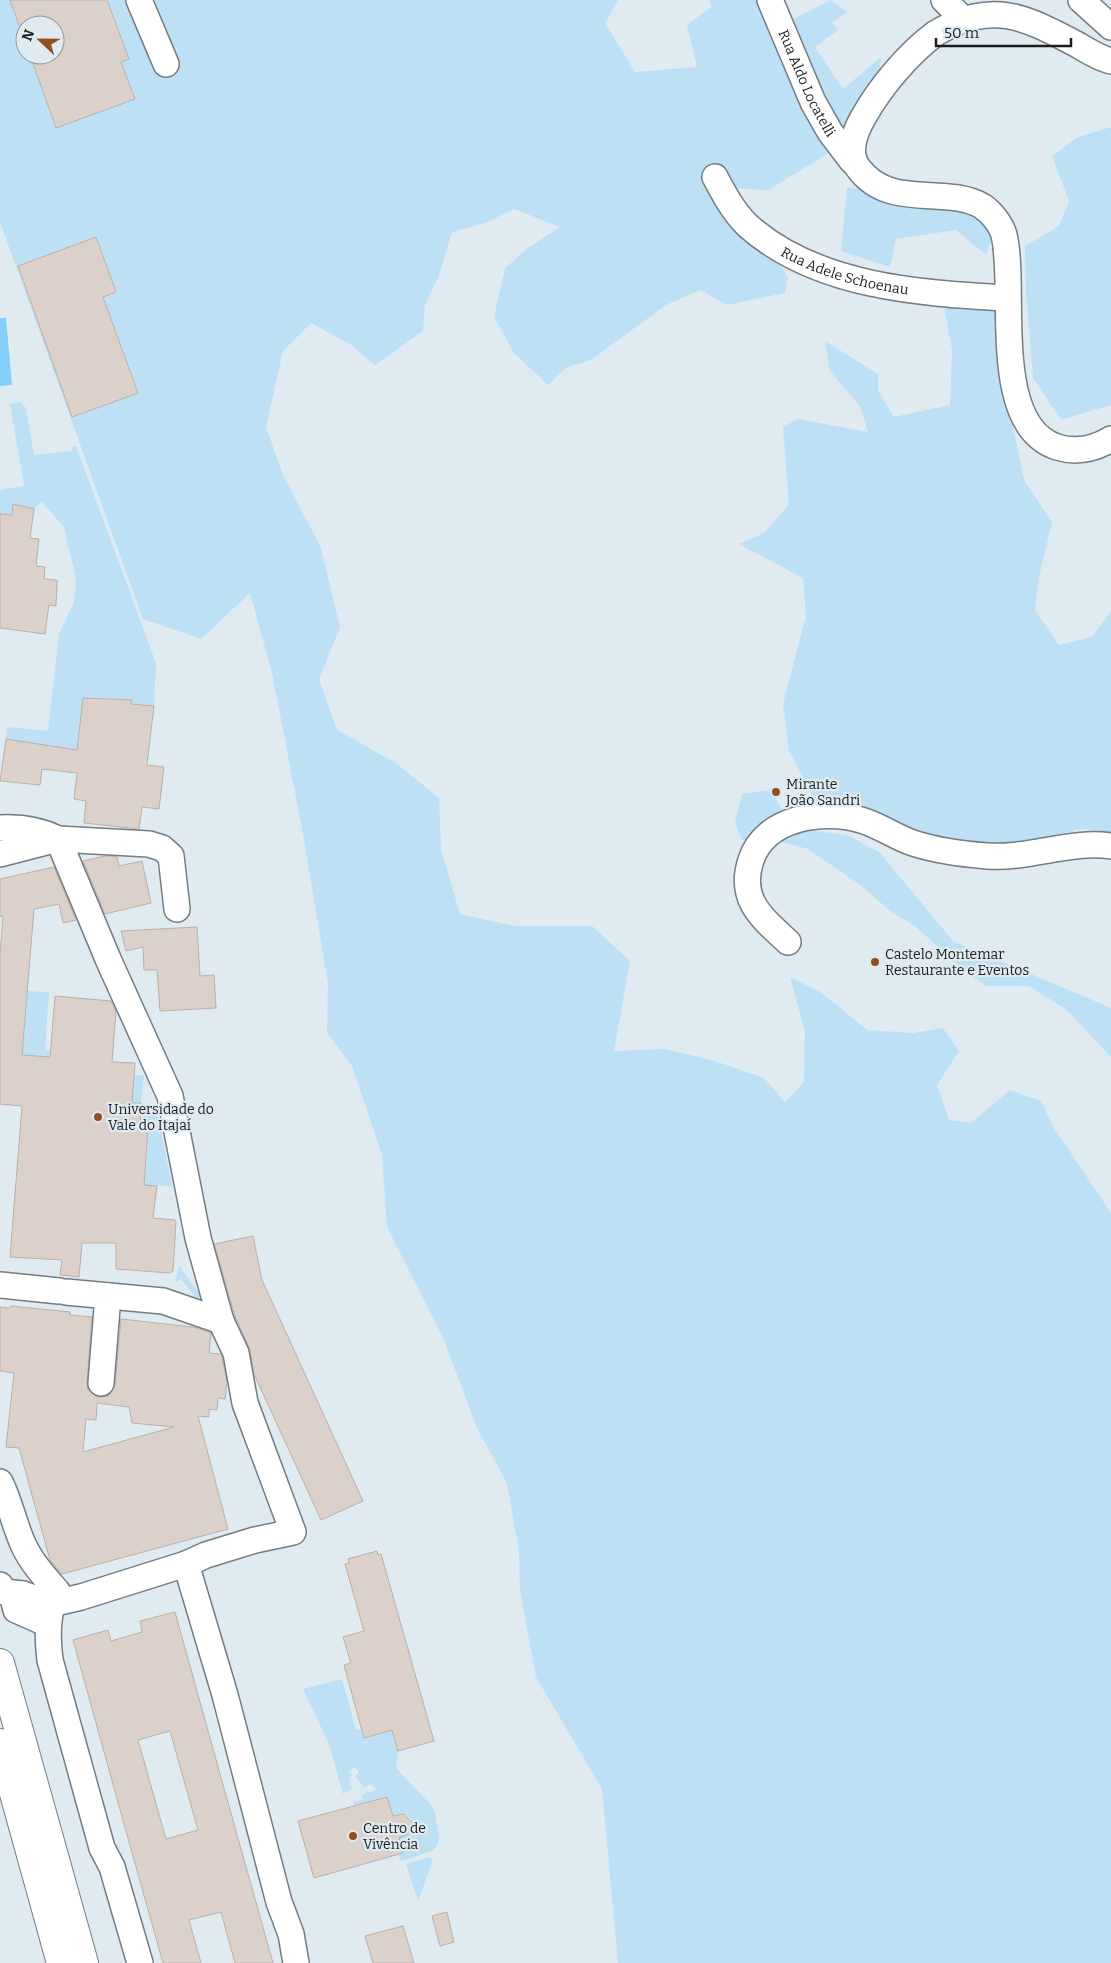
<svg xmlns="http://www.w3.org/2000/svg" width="1111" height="1963" font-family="Bitter,serif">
<rect width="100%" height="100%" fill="#e0eaf1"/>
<path fill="#bde0f5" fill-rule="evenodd" d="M 0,0 L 618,0 L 605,23 L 635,72 L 697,67 L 687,25 L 711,7 L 709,0 L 761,0 L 768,22 L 794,19 L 831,0 L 847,12 L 832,23 L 838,30 L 815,47 L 843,89 L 881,57 L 880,68 L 834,150 L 768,190 L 719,188 L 711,198 L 776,257 L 788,277 L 785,293 L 727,305 L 701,290 L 666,305 L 591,360 L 567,367 L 548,385 L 514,353 L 494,317 L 505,268 L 529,247 L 560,227 L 514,209 L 485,223 L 452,232 L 438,278 L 425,305 L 423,331 L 375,365 L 350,344 L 311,323 L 283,351 L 266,427 L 283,475 L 321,548 L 340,627 L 319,679 L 337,730 L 396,763 L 439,798 L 441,849 L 460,914 L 515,926 L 592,926 L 630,961 L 614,1051 L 665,1049 L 715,1061 L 764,1078 L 785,1102 L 804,1082 L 805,1031 L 790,977 L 822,993 L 867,1030 L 913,1033 L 943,1028 L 959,1051 L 937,1085 L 949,1120 L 971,1123 L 1010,1090 L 1041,1101 L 1054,1128 L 1111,1213 L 1111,1963 L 618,1963 L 602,1789 L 536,1677 L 520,1590 L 519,1552 L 507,1483 L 477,1428 L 444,1340 L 387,1227 L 382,1155 L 352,1066 L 327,1033 L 328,983 L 301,823 L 272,673 L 250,593 L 201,639 L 143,619 L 0,222 ZM 25,25 L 55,25 L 55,55 L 25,55 Z
M 1108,128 L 1111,128 L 1111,405 L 1061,420 L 1033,378 L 1026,293 L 1025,246 L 1059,226 L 1069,201 L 1052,156 L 1078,137 Z
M 847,188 L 873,189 L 975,209 L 994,232 L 986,255 L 956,230 L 896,239 L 890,267 L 841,251 Z
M 993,299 L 1007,398 L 1024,480 L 1052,522 L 1039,577 L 1035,610 L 1059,645 L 1092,637 L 1111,611 L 1111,832 L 1080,829 L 1007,847 L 943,844 L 816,804 L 789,750 L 783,704 L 806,616 L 803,578 L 739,544 L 764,533 L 789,505 L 783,427 L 798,419 L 868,432 L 860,406 L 830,371 L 825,341 L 878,374 L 878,390 L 894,417 L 950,405 L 952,350 L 944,306 Z
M 20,402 L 26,408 L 34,455 L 72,451 L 72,447 L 76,446 L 156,663 L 154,706 L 131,704 L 131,700 L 84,698 L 77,750 L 6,739 L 7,727 L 48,731 L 59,634 L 74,602 L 76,579 L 64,527 L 42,502 L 34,509 L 14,504 L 12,515 L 0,514 L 0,490 L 24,486 L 10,404 Z
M 771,790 L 782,809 L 815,831 L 847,835 L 879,852 L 953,941 L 1111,1008 L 1111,1057 L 1067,1010 L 1029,986 L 986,986 L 951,959 L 915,926 L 890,911 L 863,887 L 808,849 L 778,841 L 742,840 L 735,822 L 742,794 Z
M 27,991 L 49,992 L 45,1050 L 51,1051 L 50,1057 L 19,1055 L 23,1044 Z
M 134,1075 L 144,1075 L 141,1103 L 132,1103 Z
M 131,1113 L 158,1116 L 172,1186 L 144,1185 L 148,1128 L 130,1126 Z
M 179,1265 L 197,1291 L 207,1285 L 203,1307 L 181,1279 L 175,1283 Z
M 342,1679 L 356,1730 L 361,1729 L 364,1738 L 382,1694 L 398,1751 L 396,1768 L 431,1805 L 435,1812 L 439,1838 L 437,1846 L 432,1851 L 401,1861 L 399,1854 L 403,1853 L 399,1838 L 412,1832 L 411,1819 L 403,1814 L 393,1816 L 387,1797 L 354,1806 L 353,1802 L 363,1799 L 361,1796 L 368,1791 L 370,1793 L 376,1789 L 370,1784 L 365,1788 L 355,1777 L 359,1772 L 354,1767 L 349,1772 L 352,1774 L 349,1781 L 352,1789 L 343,1794 L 329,1744 L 303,1689 Z
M 429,1857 L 433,1860 L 418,1901 L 406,1864 Z"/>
<path fill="#84cefa" d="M 0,318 L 6,318 L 12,385 L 0,386 Z"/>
<path fill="#dbd0ca" stroke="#bbb0aa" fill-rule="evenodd" d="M 10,0 L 107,0 L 129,59 L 121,62 L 135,99 L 56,128 L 30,55 L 55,55 L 55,25 L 19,25 Z
M 96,237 L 116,292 L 103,297 L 138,393 L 72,417 L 18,266 Z
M 13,504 L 34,509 L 30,538 L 39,539 L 36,566 L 45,567 L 44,579 L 57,580 L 56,606 L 49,605 L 45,634 L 0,628 L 0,514 L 12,515 Z
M 83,698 L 132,700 L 131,704 L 154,706 L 147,765 L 164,767 L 159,809 L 142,807 L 139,829 L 84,823 L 86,801 L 74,799 L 77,773 L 42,769 L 40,785 L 0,781 L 6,739 L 77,750 Z
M 105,856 L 117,857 L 119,866 L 142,861 L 151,903 L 105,914 L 83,861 Z
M 54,867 L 76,920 L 63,923 L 59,904 L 34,909 L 22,1055 L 50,1057 L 55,996 L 111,1001 L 116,1011 L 112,1062 L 135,1063 L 132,1103 L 141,1103 L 140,1126 L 148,1127 L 144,1185 L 157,1186 L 153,1218 L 175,1220 L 176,1222 L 173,1271 L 170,1273 L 116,1269 L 116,1243 L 82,1243 L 79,1277 L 60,1275 L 62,1260 L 10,1257 L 22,1106 L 0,1104 L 0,954 L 3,916 L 0,917 L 0,879 Z
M 197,927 L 200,976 L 214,975 L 216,1008 L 160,1011 L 157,970 L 144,970 L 143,947 L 126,951 L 121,931 Z
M 253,1236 L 262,1280 L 363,1501 L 321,1520 L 254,1374 L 250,1350 L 235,1316 L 214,1244 Z
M 11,1306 L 70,1312 L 70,1315 L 92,1317 L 87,1382 L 88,1390 L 99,1397 L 108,1396 L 115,1385 L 121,1319 L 193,1327 L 211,1333 L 209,1353 L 221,1354 L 222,1357 L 227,1382 L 225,1399 L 218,1398 L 217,1410 L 209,1409 L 209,1417 L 198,1416 L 228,1529 L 62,1574 L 50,1560 L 19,1448 L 6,1447 L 14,1373 L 0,1371 L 0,1307 L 10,1308 ZM 97,1403 L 129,1407 L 132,1423 L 174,1427 L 83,1452 L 86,1419 L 96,1420 Z
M 377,1551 L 378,1555 L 381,1554 L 434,1741 L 398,1751 L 392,1730 L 364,1738 L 344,1665 L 351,1663 L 343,1637 L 364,1631 L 345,1564 L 349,1563 L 348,1559 Z
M 175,1612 L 220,1774 L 273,1963 L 235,1963 L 221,1912 L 189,1920 L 201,1963 L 163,1963 L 131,1849 L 73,1640 L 108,1630 L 111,1641 L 142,1632 L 140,1621 ZM 170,1731 L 198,1830 L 166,1839 L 138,1740 Z
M 387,1797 L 393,1816 L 403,1814 L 413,1823 L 412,1832 L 399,1838 L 403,1853 L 314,1878 L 298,1821 Z
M 447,1912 L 454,1942 L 440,1946 L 432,1916 Z
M 403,1926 L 414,1963 L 373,1963 L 365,1936 Z"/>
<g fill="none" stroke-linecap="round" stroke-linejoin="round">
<defs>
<g id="minor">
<path d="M 139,0 L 166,64"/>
<path id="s1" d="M 770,0 L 813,102 L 830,132 L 852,161"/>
<path d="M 944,0 L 960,16"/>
<path d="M 1081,0 L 1111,27"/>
<path d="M 1111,61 C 1099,58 1088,51 1078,45 C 1023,16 993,0 936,33 C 908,54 881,86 864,116 C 854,133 846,153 859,169 C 890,210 945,185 982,206 C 991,212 1001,224 1004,235 C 1017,288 989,425 1057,447 C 1076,453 1093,450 1111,439"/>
<path id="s2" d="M 715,177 C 724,194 733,211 747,225 C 816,287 919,293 1007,298"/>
<path d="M 0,828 C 21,827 40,830 58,839 L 108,959 L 170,1096 L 198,1238 L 221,1321 L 236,1353 L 245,1403 L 293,1532 L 255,1540 L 206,1555 L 186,1564 L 81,1597 L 51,1604 L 23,1594 L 4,1592 L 0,1585"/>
<path d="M 0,854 L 58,839 L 149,844 L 162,848 L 171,856 L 177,909"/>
<path d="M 788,942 C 761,917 738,899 751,860 C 765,817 823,809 861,820 C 879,825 895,837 913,843 C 937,851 962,854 987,856 C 1029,859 1071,840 1111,846"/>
<path d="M 0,1285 L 59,1291"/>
<path d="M 66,1292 L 163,1301 L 221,1321"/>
<path d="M 101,1383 L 108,1296"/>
<path d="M 0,1482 C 10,1502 14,1524 23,1544 C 31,1562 44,1576 57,1591 C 47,1614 47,1635 50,1660 L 102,1848 L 112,1867 L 140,1963"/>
<path d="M 186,1564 L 225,1695 L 279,1902 L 291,1934 L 296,1963"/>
<path d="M 12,1594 L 16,1610 L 48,1624"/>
</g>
<path id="major" d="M 0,1663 L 84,1963
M 0,1743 L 61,1963"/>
</defs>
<use href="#minor" stroke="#737d83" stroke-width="28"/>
<use href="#major" stroke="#737d83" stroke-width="30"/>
<use href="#minor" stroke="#fff" stroke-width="25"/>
<use href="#major" stroke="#fff" stroke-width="28"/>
</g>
<g fill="#934f22" stroke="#e0eaf1" stroke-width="2">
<circle cx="776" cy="792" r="5"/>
<circle cx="875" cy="962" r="5"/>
<circle cx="98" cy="1117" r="5"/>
<circle cx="353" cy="1836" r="5"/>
</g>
<g text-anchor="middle" stroke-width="4.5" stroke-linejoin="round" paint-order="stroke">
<g font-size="14" fill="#1b1f21" stroke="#e0eaf1">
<text dy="5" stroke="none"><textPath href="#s1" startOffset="91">Rua Aldo Locatelli</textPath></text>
<text dy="5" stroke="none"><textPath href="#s2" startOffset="168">Rua Adele Schoenau</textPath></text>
</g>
<g font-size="14" fill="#1b1f21" stroke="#e0eaf1" text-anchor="start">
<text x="786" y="789">Mirante<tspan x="786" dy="16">João Sandri</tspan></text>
<text x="885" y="959">Castelo Montemar<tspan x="885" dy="16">Restaurante e Eventos</tspan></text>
<text x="108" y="1114">Universidade do<tspan x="108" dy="16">Vale do Itajaí</tspan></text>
<text x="363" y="1833">Centro de<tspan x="363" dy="16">Vivência</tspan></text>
</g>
</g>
<g transform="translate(40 40) rotate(292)"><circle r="24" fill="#e0eaf1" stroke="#91999e"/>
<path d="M0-4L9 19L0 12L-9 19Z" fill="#934f22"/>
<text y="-8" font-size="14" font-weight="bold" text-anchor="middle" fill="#1b1f21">N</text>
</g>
<path d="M936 38v8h135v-8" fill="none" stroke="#1b1f21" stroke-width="2.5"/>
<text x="944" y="38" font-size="15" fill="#1b1f21" stroke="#e0eaf1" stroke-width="4" paint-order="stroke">50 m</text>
</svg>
